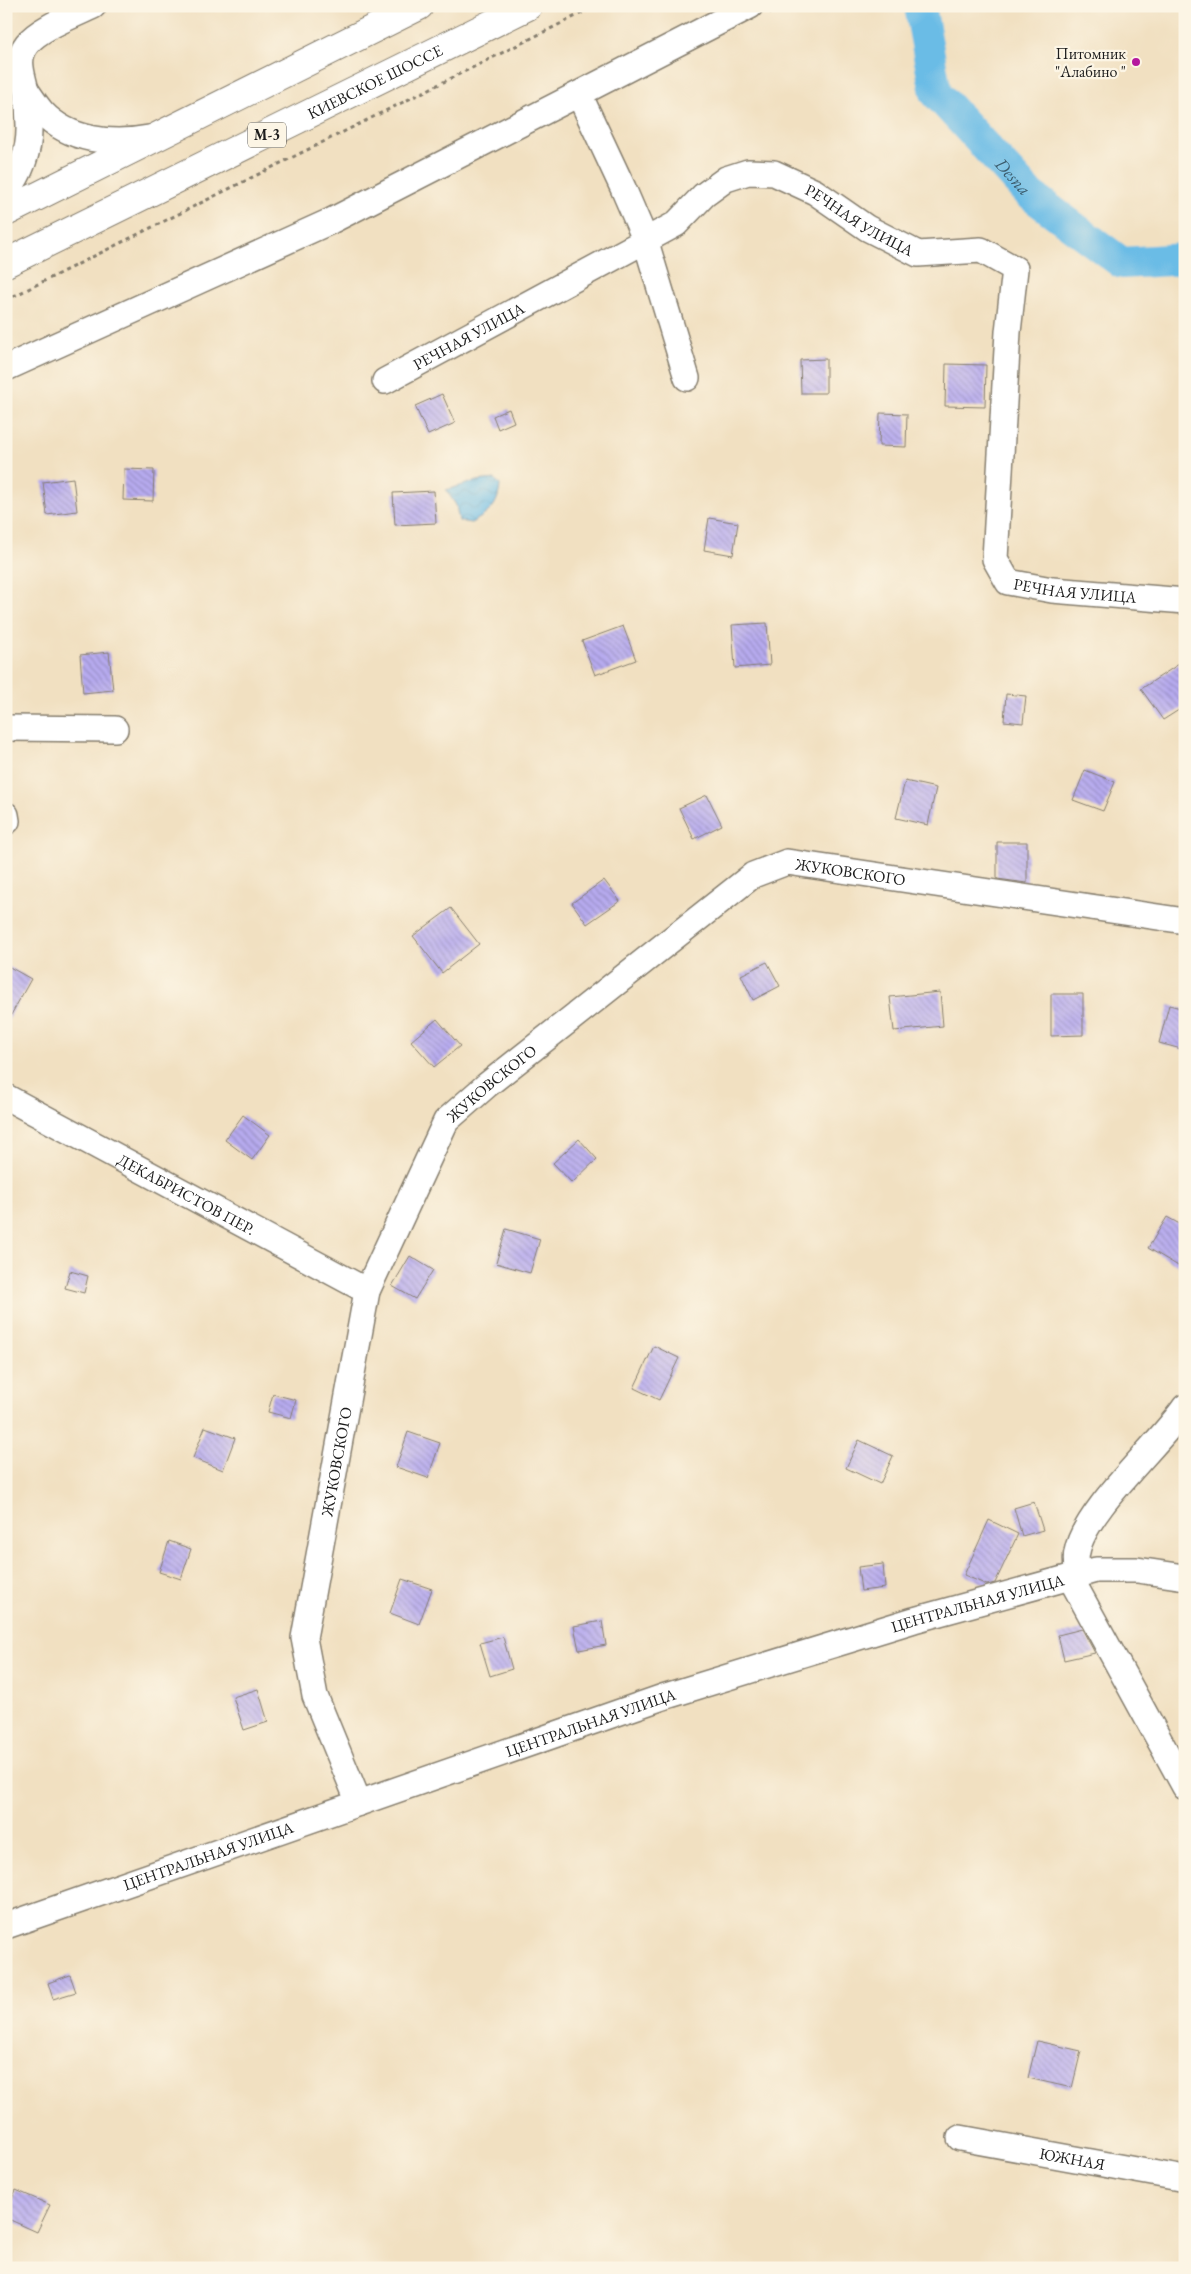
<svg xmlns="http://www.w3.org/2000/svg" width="1191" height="2274" font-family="'EB Garamond',serif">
<defs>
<pattern id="water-waves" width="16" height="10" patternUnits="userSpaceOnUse" patternTransform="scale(1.25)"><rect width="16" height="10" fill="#6bbce6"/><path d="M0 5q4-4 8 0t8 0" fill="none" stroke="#5ca1c5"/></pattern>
<pattern id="building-back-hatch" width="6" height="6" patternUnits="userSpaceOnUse" patternTransform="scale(1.25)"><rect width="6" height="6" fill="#b7abef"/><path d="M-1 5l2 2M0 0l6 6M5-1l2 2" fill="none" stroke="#948ac1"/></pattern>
</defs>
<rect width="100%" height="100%" fill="#fcf5e5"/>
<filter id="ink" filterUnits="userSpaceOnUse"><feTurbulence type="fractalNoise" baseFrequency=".02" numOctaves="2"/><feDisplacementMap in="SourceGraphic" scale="10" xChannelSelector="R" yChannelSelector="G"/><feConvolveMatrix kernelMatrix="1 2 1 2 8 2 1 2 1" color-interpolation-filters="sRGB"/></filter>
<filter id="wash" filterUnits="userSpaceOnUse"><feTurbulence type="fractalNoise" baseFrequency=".0096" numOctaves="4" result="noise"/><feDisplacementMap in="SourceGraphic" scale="20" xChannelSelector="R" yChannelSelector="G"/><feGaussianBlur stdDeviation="1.12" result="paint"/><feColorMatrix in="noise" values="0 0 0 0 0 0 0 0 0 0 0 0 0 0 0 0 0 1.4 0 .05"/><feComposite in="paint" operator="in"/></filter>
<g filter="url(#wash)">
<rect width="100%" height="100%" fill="#f1e0c1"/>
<path fill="url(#water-waves)" stroke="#446c81" d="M 495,479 L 500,485 C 498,507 489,513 471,523 L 459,521 L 456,505 L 446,490 L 477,481 Z"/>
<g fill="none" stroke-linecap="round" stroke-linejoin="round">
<path stroke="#6bbce6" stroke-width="32" id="s1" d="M 920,6 L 936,93 L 1028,193 L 1122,263 L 1185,259"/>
</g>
<g id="blocks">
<path fill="url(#building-back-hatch)" d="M 826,359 L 826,393 L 801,393 L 800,360 Z
M 946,364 L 986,365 L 985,407 L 945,406 Z
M 442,394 L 455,423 L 428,435 L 415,406 Z
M 509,409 L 514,422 L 498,429 L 493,416 Z
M 880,413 L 907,414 L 906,447 L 879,446 Z
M 124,469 L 154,470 L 153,501 L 123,500 Z
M 73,478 L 77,511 L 47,515 L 43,482 Z
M 434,491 L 436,523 L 395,525 L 393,493 Z
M 709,518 L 738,523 L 733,555 L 704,550 Z
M 767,623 L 770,665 L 735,668 L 732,625 Z
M 623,626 L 636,660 L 595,675 L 582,641 Z
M 109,652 L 113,690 L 83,693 L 80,655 Z
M 1185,660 L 1185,706 L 1163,720 L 1141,689 Z
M 1006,694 L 1026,696 L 1023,723 L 1004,721 Z
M 1085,770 L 1115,782 L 1103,811 L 1073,800 Z
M 905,781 L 936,788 L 928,825 L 896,818 Z
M 707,795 L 722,825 L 694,839 L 679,808 Z
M 997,842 L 1027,842 L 1027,883 L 997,879 Z
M 604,880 L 620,901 L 587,924 L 572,903 Z
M 451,908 L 479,944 L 442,973 L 413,936 Z
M 767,962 L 780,986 L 753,1000 L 741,975 Z
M 6,965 L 31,979 L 6,1024 Z
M 940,992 L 943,1026 L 894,1031 L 890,997 Z
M 1051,994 L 1083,994 L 1083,1035 L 1051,1036 Z
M 1169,1005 L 1185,1009 L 1185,1050 L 1159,1043 Z
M 437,1019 L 460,1046 L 434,1067 L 411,1041 Z
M 243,1115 L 270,1135 L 252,1160 L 225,1140 Z
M 579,1139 L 597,1159 L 572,1183 L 553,1163 Z
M 1167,1217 L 1185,1227 L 1185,1270 L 1148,1248 Z
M 506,1229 L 540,1239 L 530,1273 L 496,1263 Z
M 410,1256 L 433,1270 L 415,1299 L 392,1286 Z
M 70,1271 L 88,1276 L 84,1293 L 65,1288 Z
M 654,1346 L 679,1358 L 659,1400 L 634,1388 Z
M 273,1394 L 296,1400 L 291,1418 L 268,1412 Z
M 205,1427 L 235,1438 L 223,1470 L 193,1458 Z
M 408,1432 L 440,1443 L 428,1478 L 396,1467 Z
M 859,1440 L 893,1456 L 880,1484 L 846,1468 Z
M 1034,1502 L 1043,1530 L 1022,1536 L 1014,1508 Z
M 989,1520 L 1018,1534 L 995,1583 L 987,1585 L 964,1575 Z
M 169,1541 L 191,1549 L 181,1579 L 159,1572 Z
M 883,1564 L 885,1588 L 861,1591 L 858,1567 Z
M 402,1579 L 432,1589 L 419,1624 L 390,1613 Z
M 602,1621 L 606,1645 L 579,1650 L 574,1626 Z
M 1082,1629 L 1095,1653 L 1064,1660 L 1058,1635 Z
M 503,1637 L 512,1669 L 490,1676 L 480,1643 Z
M 258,1689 L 268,1722 L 244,1730 L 233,1697 Z
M 70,1975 L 76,1992 L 53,1999 L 48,1983 Z
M 1037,2041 L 1081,2051 L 1072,2088 L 1028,2078 Z
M 16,2190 L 50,2205 L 37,2232 L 6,2218 L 6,2212 Z"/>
</g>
</g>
<g filter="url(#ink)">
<use href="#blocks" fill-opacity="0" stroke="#867e6e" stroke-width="1"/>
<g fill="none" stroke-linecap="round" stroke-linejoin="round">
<defs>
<g id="minor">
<path d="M 26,90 C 31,97 36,105 42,112 C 69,141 112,145 149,138"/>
<path d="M 579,94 L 623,188 L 645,239 L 687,378"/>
<path d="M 6,193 C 21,173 30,150 29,125 C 29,114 28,102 26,91 C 23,75 15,59 27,44 C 39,28 75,15 93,6"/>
<path d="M 6,368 L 331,221 L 750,6"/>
<path id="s2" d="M 385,381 L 676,224 L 704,195 L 726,179 L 748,172 L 774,173 L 815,192 L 867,228 L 918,254 L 981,250 L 1015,269 L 1008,332 L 995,559 L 1008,582 L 1052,590 L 1185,601"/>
<path d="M 6,728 L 115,729"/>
<path d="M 6,815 L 7,821"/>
<path id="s3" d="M 6,1097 L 367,1291"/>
<path d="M 1078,1575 C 1077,1568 1075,1559 1077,1552 C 1084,1511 1159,1445 1185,1407"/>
<path d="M 1070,1577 L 1185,1787"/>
<path id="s4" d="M 359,1803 L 315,1696 L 304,1638 L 367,1291 L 446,1121 L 487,1085 L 753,875 L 787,862 L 1185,921"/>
<path id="s5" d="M 6,1926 L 663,1697 L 914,1620 L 1096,1570 L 1137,1570 L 1185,1577"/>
<path id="s6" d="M 960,2138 L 1185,2179"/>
</g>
<g id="highway">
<path d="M 6,212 L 419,6"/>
<path id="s7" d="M 6,263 L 528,6"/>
</g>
</defs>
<use href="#minor" stroke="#867e6e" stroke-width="28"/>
<use href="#highway" stroke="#867e6e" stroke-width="30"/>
<path stroke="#867e6e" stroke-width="3" stroke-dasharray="4 4" stroke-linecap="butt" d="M 770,13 L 779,6
M 6,300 L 596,6"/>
<use href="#minor" stroke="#fff" stroke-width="25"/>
<use href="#highway" stroke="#fff" stroke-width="28"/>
</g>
</g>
<circle fill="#b5179e" stroke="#fcf5e5" stroke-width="2" cx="1136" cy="62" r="5"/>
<g text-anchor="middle" stroke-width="4.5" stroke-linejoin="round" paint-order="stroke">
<rect fill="#fcf5e5" stroke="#5f5d58" stroke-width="1" x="248" y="122.5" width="38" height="25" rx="4"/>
<g font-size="15" font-weight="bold" fill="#1c1c1c">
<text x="267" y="140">М-3</text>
</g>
<g font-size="16" fill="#1c1c1c" stroke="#fcf5e5" text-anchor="end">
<text x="1126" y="59">Питомник<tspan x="1126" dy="18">"Алабино "</tspan></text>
</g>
<g font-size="16" fill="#1c1c1c" stroke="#fcf5e5">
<text dy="6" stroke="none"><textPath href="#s7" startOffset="411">КИЕВСКОЕ ШОССЕ</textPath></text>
<text dy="6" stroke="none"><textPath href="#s2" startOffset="545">РЕЧНАЯ УЛИЦА</textPath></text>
<text dy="6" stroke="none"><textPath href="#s2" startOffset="95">РЕЧНАЯ УЛИЦА</textPath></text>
<text dy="6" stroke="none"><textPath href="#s2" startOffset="1100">РЕЧНАЯ УЛИЦА</textPath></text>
<text dy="6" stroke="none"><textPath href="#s4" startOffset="1209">ЖУКОВСКОГО</textPath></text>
<text dy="6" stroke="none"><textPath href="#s4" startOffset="774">ЖУКОВСКОГО</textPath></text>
<text dy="6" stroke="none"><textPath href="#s3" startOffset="205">ДЕКАБРИСТОВ ПЕР.</textPath></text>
<text dy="6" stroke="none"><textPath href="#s4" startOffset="354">ЖУКОВСКОГО</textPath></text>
<text dy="6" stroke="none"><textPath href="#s5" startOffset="1024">ЦЕНТРАЛЬНАЯ УЛИЦА</textPath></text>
<text dy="6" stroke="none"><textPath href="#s5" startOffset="619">ЦЕНТРАЛЬНАЯ УЛИЦА</textPath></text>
<text dy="6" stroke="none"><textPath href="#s5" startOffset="214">ЦЕНТРАЛЬНАЯ УЛИЦА</textPath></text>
<text dy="6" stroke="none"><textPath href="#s6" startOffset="114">ЮЖНАЯ</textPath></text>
</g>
<g font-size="18" font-style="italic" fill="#3c5c6d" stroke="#fcf5e5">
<text dy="6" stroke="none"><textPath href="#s1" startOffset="202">Desna</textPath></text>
</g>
</g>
<rect width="1191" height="2274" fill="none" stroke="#fcf5e5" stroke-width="25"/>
</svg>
